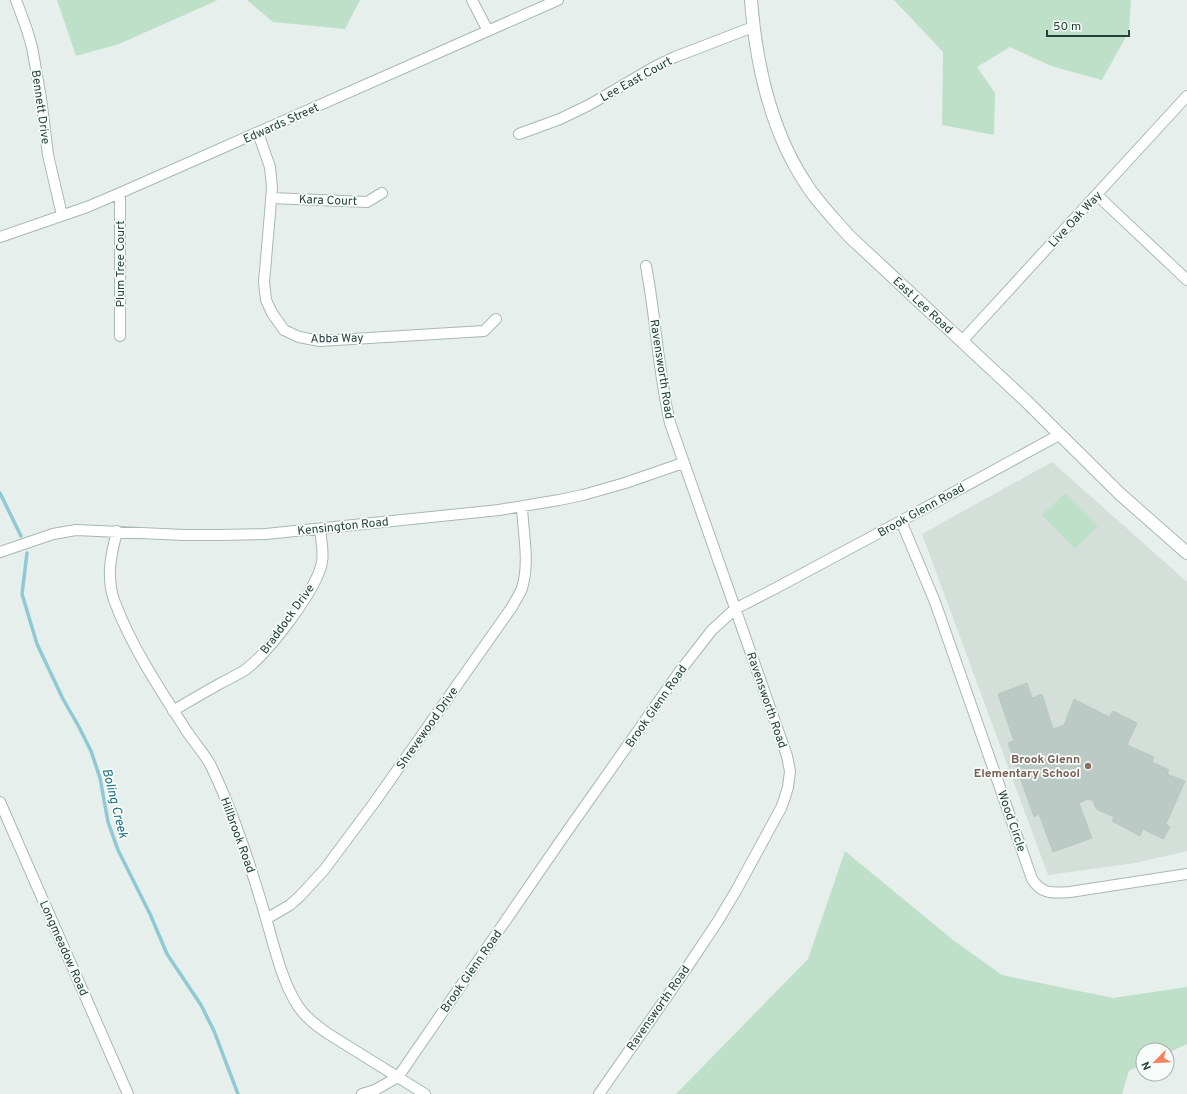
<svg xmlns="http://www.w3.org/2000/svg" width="1187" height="1094" font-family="Overpass,sans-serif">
<rect width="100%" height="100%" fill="#e6efeb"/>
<path fill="#d4dfda" d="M 1052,462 L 1187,582 L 1187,851 L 1135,863 L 1048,875 L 922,534 Z"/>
<path fill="#bfe0c8" d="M 57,0 L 218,0 L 119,44 L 76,56 Z
M 247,0 L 360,0 L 345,29 L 273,22 Z
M 894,0 L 1131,0 L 1129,31 L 1102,80 L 1051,66 L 1010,47 L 977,67 L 995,93 L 994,135 L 942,125 L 943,52 Z
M 1065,493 L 1098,526 L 1075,549 L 1042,515 Z
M 845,851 L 953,940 L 1002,975 L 1113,998 L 1187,987 L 1187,1044 L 1167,1053 L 1167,1050 L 1143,1050 L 1143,1064 L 1129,1071 L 1122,1094 L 676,1094 L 808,959 Z"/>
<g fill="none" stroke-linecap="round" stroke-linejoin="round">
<path stroke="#8ec9d4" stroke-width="3.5" d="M 0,493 L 21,536
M 27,553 L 22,594 L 37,644 L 63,699 L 79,727 L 91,751 L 100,778 L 108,822 L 118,850 L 150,914 L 167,954 L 201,1005 L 214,1031 L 238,1094"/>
</g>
<path fill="#bbcac4" stroke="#b8c9c2" d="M 1027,683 L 1032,698 L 1042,694 L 1053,729 L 1064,725 L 1074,699 L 1109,717 L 1113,711 L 1137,723 L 1127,745 L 1154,757 L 1152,762 L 1169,770 L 1167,774 L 1185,781 L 1166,824 L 1170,827 L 1163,839 L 1143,829 L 1140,836 L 1112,821 L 1114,817 L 1096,809 L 1093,801 L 1088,799 L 1079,803 L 1092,838 L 1053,852 L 1039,814 L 1034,817 L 1008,743 L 1014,741 L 998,694 Z"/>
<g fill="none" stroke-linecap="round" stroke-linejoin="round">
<defs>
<path id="minor" d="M 16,0 L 27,30 L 32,47 L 41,98 L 48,155 L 62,215
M 472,0 L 488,31
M 258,133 L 270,167 L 272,187 L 270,213 L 264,282 L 266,300 L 272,313 L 284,330 L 299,337 L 320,341 L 484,331 L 496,319
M 519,134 L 560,119 L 589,105 L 656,66 L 675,57 L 753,27
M 120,193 L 120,336
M 1097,195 L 1187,280
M 271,198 L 367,202 L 382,193
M 0,237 L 87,207 L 120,193 L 558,0
M 962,341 L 1187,96
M 901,521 L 935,602 L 1032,879 C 1042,895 1053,893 1070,892 L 1187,874
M 117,531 C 111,555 106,576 114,600 C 131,646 159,688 186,730 C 193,741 203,752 210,764 C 213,770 215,775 218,781 C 237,824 252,870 265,915 C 274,945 281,980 298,1006 C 305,1017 316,1025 327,1033 L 425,1094
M 0,552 L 53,534 L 76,530 L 184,535 L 219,535 L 266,534 L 499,510 L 559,500 L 583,495 L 625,483 L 683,463
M 173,711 C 189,701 205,692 221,683 C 229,679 237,675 245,670 C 268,653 317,590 322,562 C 324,551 321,540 320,529
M 0,802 L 128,1094
M 266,919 L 290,905 L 300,896 L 324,870 L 374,803 L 512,607 C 515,601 520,594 522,588 C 530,562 523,533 522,507
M 362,1094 L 375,1090 L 398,1077 L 559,843 L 680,671 L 712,630 L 735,609 L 776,588 L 901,521 L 1059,435
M 599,1094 L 684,972 L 718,921 L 737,889 L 781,808 L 784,800 L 788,787 L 790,771 L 787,756 L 670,423 C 658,371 656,318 646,266"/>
<path id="tertiary" d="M 751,0 C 756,64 771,133 808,187 C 820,205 835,220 849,236 L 1025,400 L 1120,494 L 1187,553"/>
</defs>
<use href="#minor" stroke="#a8b8b2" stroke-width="12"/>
<use href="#tertiary" stroke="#a8b8b2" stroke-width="14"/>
<use href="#minor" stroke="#fff" stroke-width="10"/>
<use href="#tertiary" stroke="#fff" stroke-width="12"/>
</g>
<circle fill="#8d6e63" stroke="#f7fbf9" stroke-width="1.5" cx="1088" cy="766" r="4"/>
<g text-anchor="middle" stroke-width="3.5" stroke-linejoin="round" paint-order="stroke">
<g font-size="12" fill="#24423a" stroke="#f7fbf9">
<text transform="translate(636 79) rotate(-29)" y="4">Lee East Court</text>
<text transform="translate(41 107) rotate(82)" y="4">Bennett Drive</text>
<text transform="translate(281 123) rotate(-24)" y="4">Edwards Street</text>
<text transform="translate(328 200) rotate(2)" y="4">Kara Court</text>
<text transform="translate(1075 219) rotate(-47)" y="4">Live Oak Way</text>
<text transform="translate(120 264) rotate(-90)" y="4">Plum Tree Court</text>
<text transform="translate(923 305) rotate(43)" y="4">East Lee Road</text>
<text transform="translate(337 338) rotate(-1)" y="4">Abba Way</text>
<text transform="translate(662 369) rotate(81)" y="4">Ravensworth Road</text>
<text transform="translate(921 510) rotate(-29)" y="4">Brook Glenn Road</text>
<text transform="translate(343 526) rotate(-6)" y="4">Kensington Road</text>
<text transform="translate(287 619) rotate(-54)" y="4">Braddock Drive</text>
<text transform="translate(767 700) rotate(71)" y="4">Ravensworth Road</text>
<text transform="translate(656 706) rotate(-55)" y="4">Brook Glenn Road</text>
<text transform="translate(427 728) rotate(-55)" y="4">Shrevewood Drive</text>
<text transform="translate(1012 821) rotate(71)" y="4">Wood Circle</text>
<text transform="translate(238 835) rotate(70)" y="4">Hillbrook Road</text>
<text transform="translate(64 948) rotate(66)" y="4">Longmeadow Road</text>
<text transform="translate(471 971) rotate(-55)" y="4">Brook Glenn Road</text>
<text transform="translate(658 1008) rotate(-55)" y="4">Ravensworth Road</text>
</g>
<g font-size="12" font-weight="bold" fill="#785e54" stroke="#f7fbf9" text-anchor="end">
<text x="1080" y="763">Brook Glenn<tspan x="1080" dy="14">Elementary School</tspan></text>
</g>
<g font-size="13" font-style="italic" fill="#1c6f80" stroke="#f7fbf9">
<text transform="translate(116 803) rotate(76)" y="5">Boling Creek</text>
</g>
</g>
<g transform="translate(1155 1062) rotate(246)"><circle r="19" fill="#f7fbf9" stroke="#a3b1ad"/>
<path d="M0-3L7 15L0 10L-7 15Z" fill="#f4845f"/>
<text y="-6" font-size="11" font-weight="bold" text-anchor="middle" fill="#24423a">N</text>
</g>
<path d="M1047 30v6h82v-6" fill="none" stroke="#24423a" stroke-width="2"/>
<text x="1053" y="30" font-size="12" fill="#24423a" stroke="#f7fbf9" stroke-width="3" paint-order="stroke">50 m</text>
</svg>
